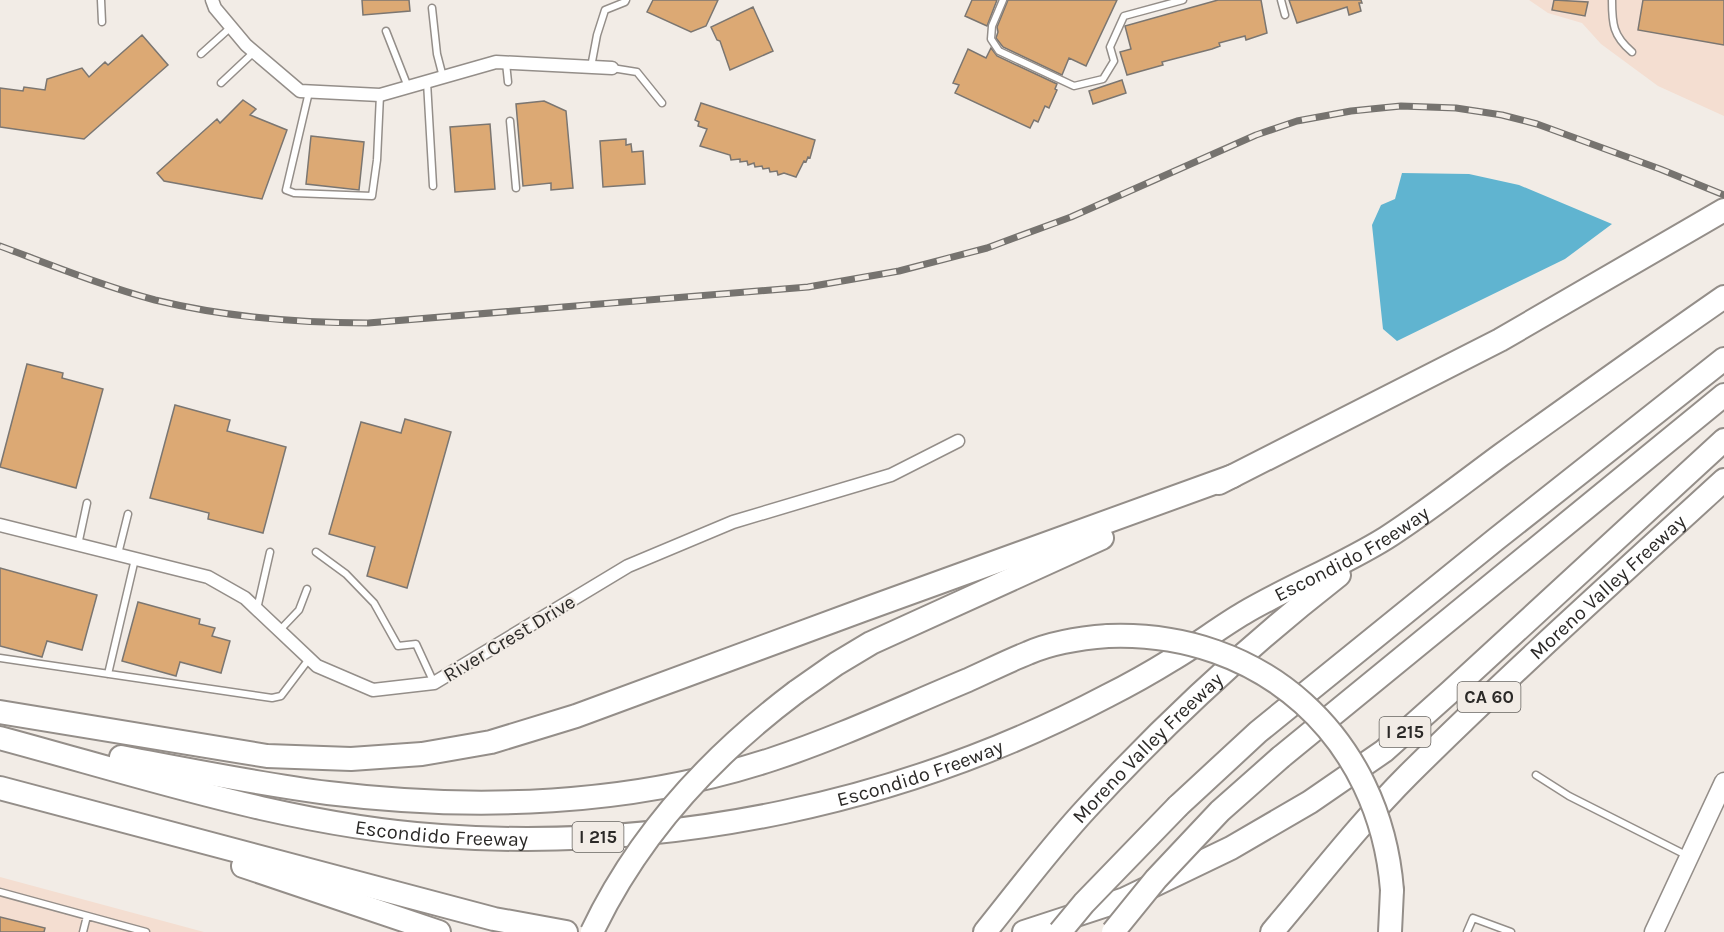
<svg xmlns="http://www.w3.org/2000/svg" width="1724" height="932" font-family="Karla,sans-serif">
<rect width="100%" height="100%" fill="#f2ece6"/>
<path fill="#f4ded1" d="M 1529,0 L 1724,0 L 1724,116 L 1658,86 L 1601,44 L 1582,23 L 1548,13 Z
M 0,877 L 204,932 L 0,932 Z"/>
<path fill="#60b4d0" d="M 1402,173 L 1469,174 L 1519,185 L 1612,224 L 1565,259 L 1397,341 L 1383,329 L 1372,225 L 1381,205 L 1395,199 Z"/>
<path fill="#dca974" stroke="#7b7671" stroke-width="1.5" d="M 362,0 L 409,0 L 410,11 L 363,15 Z
M 653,0 L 718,0 L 706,26 L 691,32 L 647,12 Z
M 972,0 L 997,0 L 987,26 L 965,16 Z
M 1008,0 L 1117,0 L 1086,66 L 1069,58 L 1062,75 L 1003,47 L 996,38 L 998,32 L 997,27 Z
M 1218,0 L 1261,0 L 1267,33 L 1246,40 L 1245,36 L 1219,43 L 1220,46 L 1212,49 L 1162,62 L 1163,65 L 1127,75 L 1120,52 L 1131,49 L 1125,26 Z
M 1289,0 L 1361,0 L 1362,3 L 1359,3 L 1361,11 L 1349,15 L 1347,7 L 1297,23 Z
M 1554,0 L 1588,2 L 1585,16 L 1552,10 Z
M 1643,0 L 1724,0 L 1724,45 L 1638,30 Z
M 753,7 L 773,51 L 730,70 L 720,41 L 717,40 L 711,27 Z
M 142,35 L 168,65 L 84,139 L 0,127 L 0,88 L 23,91 L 24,87 L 45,90 L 47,79 L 82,68 L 89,77 L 105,62 L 108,65 Z
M 991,48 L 997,56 L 1057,84 L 1055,89 L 1057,90 L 1049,108 L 1045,106 L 1038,122 L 1034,120 L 1030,128 L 955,93 L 959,85 L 953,83 L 968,49 L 986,58 Z
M 1122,80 L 1126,93 L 1093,104 L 1089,91 Z
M 243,100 L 256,109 L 250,115 L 287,130 L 262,199 L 164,181 L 157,173 L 217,119 L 220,123 Z
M 544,101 L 566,111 L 573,188 L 551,190 L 551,183 L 523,186 L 516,104 Z
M 701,103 L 815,140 L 810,158 L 808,157 L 806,162 L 804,161 L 796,177 L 784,173 L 778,175 L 777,171 L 770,172 L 769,168 L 763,169 L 762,166 L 755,167 L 754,163 L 748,165 L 747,161 L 740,162 L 740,159 L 731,160 L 730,155 L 700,146 L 707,129 L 698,126 L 699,122 L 695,120 Z
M 490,124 L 495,189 L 455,192 L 450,127 Z
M 311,136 L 364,142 L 359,190 L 306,184 Z
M 626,139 L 626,145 L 631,144 L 632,152 L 643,151 L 645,184 L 603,187 L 600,141 Z
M 27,364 L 63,373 L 62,378 L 103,389 L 76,488 L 0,467 Z
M 175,405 L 230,420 L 227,431 L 286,447 L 263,533 L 208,519 L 209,513 L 150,498 Z
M 405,419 L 451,432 L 407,588 L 367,576 L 375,547 L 329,534 L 361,422 L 401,433 Z
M 0,568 L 97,595 L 82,650 L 47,641 L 42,657 L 0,646 Z
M 138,602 L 200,619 L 199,624 L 215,628 L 212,636 L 230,641 L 221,673 L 180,662 L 176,676 L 122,661 Z
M 0,917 L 45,928 L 44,932 L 0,932 Z"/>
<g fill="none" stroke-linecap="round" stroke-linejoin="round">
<defs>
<path id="lane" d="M 101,0 L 102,22
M 1003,0 L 992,26 L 991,39 L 999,51 L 1074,86 L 1103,79 L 1114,61 L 1110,47 L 1124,16 L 1183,0
M 1281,0 L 1285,15
M 1612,0 C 1612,24 1613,36 1632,52
M 432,8 L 437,54 L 443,77
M 386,31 L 408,87
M 201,54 L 231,27
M 506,63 L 508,82
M 591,67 L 597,35 L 605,10 L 625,2 L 626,0
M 612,68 L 637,72 L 662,103
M 427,82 L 433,186
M 221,83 L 254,52
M 309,92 L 286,190 L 294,193 L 372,196 L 377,160 L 380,95
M 510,121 L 516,188
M 78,545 L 87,503
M 316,552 L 346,574 L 374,603 L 398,646 L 416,644 L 434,683
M 118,554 L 128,514
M 257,609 L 270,552
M 280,630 L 299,610 L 307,589
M 0,658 L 272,698 L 281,696 L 309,659
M 108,674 L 135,559
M 1536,775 L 1569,796 L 1686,855
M 0,892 L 146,932
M 83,932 L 87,916
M 1467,932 L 1473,918 L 1511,932"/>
<path id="street" d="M 212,0 L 215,8 L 246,45 L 300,91 L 380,95 L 496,62 L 612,68
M 0,525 L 208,577 L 245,598 L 317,666 L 373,690 L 434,683 L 628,566 L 733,522 L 891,475 L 958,441"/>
<path id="secondary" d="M 1654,932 L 1724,782"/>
<g id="highway">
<path d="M 1219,483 L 1500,340 L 1724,210"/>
<path d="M 796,692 L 836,664 L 871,643 L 1102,538"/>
<path d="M 0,712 L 267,756 L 351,759 L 422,754 L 491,742 L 576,716 L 863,610 L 1233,476"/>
<path id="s1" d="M 0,738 C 145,777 291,826 441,836 C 670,852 904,803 1107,696 C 1129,685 1152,672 1173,659 C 1197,645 1220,627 1244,613 C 1290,586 1341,566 1386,538 C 1425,513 1463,483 1501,455 C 1575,402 1649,349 1724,297"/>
<path d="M 121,757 C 189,770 258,784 328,793 C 475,811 631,806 773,759 C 840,737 903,707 968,680 C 988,671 1008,661 1028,653 C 1053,642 1081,638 1108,636"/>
<path d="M 1281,757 L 1724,395"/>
<path d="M 0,788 L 494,919 L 566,932"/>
<path d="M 1178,806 L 1258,732 L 1495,540 L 1724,359"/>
<path d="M 243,866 L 439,932"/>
<path id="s2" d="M 985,932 C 1018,891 1050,848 1086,809 C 1164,724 1248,646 1339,575"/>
<path d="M 1024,932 L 1125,899 L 1231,848 L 1310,802 L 1384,751 L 1450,692 L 1724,440"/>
<path id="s3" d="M 1272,932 C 1317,879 1360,823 1409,774 C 1511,673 1618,577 1724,480"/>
<path d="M 1390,932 L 1392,890"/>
</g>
</defs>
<use href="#lane" stroke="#948e89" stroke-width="9"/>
<use href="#street" stroke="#948e89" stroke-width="15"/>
<use href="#secondary" stroke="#948e89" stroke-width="21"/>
<use href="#highway" stroke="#948e89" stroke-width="26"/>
<use href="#lane" stroke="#fff" stroke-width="6"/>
<use href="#street" stroke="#fff" stroke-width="12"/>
<use href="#secondary" stroke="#fff" stroke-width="18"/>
<use href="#highway" stroke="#fff" stroke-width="22"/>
<defs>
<path id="rail" d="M 0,246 C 51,265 103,286 155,300 C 225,317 296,323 368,323 L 808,287 L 899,271 L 987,248 L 1071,217 L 1256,135 L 1297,121 L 1351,111 L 1401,106 L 1456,108 L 1502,115 L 1537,124 L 1660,169 L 1724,195"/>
</defs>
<use href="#rail" stroke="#76736f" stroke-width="7"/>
<use href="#rail" stroke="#f2ece6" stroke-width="4.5" stroke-dasharray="14" stroke-linecap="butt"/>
<defs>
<path id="highway-bridge" d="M 1108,636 C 1262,630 1380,737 1392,890
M 592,932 C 638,835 711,756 796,692
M 1060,932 L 1084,903 L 1178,806
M 1113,932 L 1156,879 L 1220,811 L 1281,757"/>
</defs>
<use href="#highway-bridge" stroke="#948e89" stroke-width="26" stroke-linecap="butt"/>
<use href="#highway-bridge" stroke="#fff" stroke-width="22"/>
</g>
<g text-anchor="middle" stroke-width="4.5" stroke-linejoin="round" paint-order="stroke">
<g fill="#f2ece6" stroke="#676460" stroke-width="1.5">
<rect x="1457.5" y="682" width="63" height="30" rx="4.5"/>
<rect x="1379.5" y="717" width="51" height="30" rx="4.5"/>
<rect x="572.5" y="822" width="51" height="30" rx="4.5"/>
</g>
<g font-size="18" font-weight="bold" fill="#2b2927">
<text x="1489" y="703">CA 60</text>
<text x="1405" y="738">I 215</text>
<text x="598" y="843">I 215</text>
</g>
<g font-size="20" fill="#2b2927" stroke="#f2ece6">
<text dy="7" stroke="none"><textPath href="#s1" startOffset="1425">Escondido Freeway</textPath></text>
<text dy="7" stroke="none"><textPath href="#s3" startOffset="482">Moreno Valley Freeway</textPath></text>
<text transform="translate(509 638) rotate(-31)" y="7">River Crest Drive</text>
<text dy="7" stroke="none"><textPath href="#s2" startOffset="246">Moreno Valley Freeway</textPath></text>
<text dy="7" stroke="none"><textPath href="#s1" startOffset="939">Escondido Freeway</textPath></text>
<text dy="7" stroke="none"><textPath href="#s1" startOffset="453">Escondido Freeway</textPath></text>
</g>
</g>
</svg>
